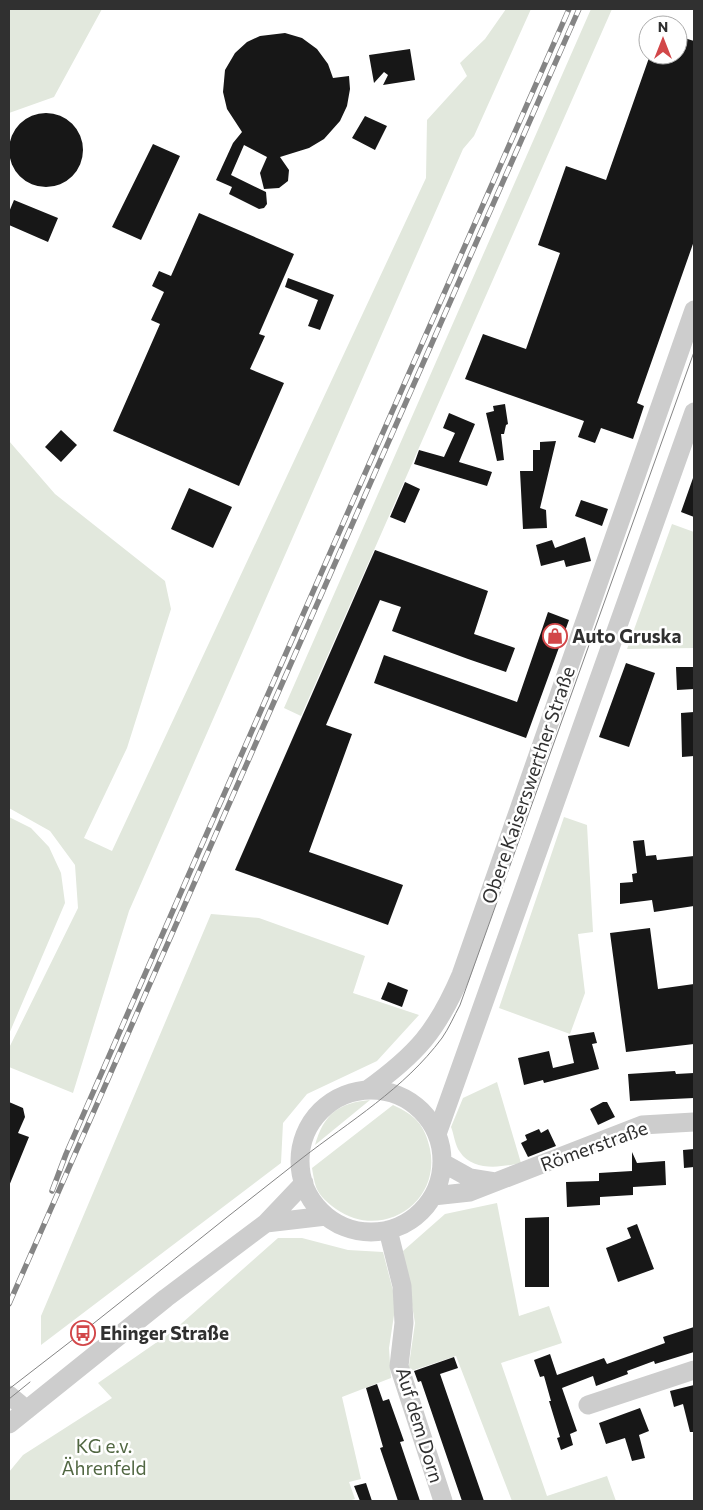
<svg xmlns="http://www.w3.org/2000/svg" width="703" height="1510" font-family="Commissioner,sans-serif">
<rect width="100%" height="100%" fill="#fff"/>
<path fill="#e2e8dd" d="M 9,9 L 102,9 L 54,97 L 9,113 Z
M 506,9 L 531,9 L 474,136 L 463,149 L 129,911 L 73,1093 L 9,1067 L 9,1048 L 78,908 L 75,865 L 50,831 L 9,808 L 9,441 L 55,494 L 165,581 L 171,609 L 127,748 L 84,838 L 112,851 L 426,178 L 427,120 L 467,76 L 460,63 L 485,39 Z
M 591,9 L 612,9 L 301,716 L 284,708 Z
M 672,524 L 694,532 L 694,648 L 627,649 Z
M 9,817 L 31,828 L 49,847 L 61,873 L 65,903 L 9,1034 Z
M 564,817 L 587,825 L 593,932 L 578,934 L 585,993 L 570,1034 L 499,1008 Z
M 211,914 L 259,918 L 365,956 L 353,993 L 419,1015 L 377,1061 L 307,1094 L 283,1123 L 281,1163 L 41,1345 L 41,1316 Z
M 497,1082 L 521,1163 C 502,1167 473,1172 460,1152 C 455,1146 454,1134 451,1127 L 463,1098 Z
M 370,1100 L 315,1145 C 324,1114 338,1103 370,1100 Z
M 393,1105 C 415,1115 425,1125 430,1149 C 441,1204 381,1241 336,1209 C 328,1203 320,1197 316,1187 C 314,1181 313,1174 312,1168 Z
M 497,1203 L 519,1316 L 549,1306 L 562,1343 L 501,1363 L 547,1496 L 607,1476 L 616,1501 L 512,1501 L 456,1356 L 408,1372 L 415,1323 L 403,1251 L 445,1214 Z
M 278,1238 L 302,1238 L 348,1250 L 383,1252 L 396,1302 L 389,1348 L 391,1378 L 342,1397 L 361,1479 L 349,1482 L 355,1499 L 348,1501 L 9,1501 L 9,1472 L 23,1455 L 112,1398 L 98,1383 L 173,1331 Z"/>
<path fill="#171717" d="M 285,33 L 302,38 L 317,49 L 328,64 L 333,78 L 349,76 L 350,89 L 347,106 L 340,121 L 324,139 L 309,148 L 280,157 L 289,170 L 288,181 L 279,188 L 264,189 L 260,173 L 267,157 L 244,145 L 231,175 L 266,192 L 267,204 L 264,208 L 259,209 L 229,194 L 232,187 L 216,180 L 233,143 L 242,132 L 227,109 L 223,92 L 225,70 L 235,53 L 247,42 L 260,36 Z
M 678,36 L 694,41 L 694,241 L 637,403 L 644,406 L 633,439 L 601,428 L 595,443 L 578,437 L 584,421 L 465,379 L 483,334 L 526,349 L 560,253 L 538,245 L 566,166 L 606,180 L 650,55 L 678,55 Z
M 410,49 L 415,80 L 383,85 L 388,75 L 384,72 L 374,83 L 369,55 Z
M9 150a37 37 0 1 1 74 0a37 37 0 1 1-74 0Z
M 365,116 L 387,126 L 375,150 L 352,138 Z
M 153,144 L 180,156 L 141,240 L 112,227 Z
M 14,200 L 58,218 L 48,242 L 9,225 L 9,212 Z
M 199,213 L 294,254 L 259,334 L 265,336 L 250,369 L 284,383 L 239,486 L 113,431 L 160,324 L 151,320 L 164,292 L 152,286 L 159,271 L 171,276 Z
M 288,278 L 334,295 L 320,330 L 308,326 L 318,300 L 285,287 Z
M 505,404 L 508,424 L 506,425 L 504,434 L 501,434 L 504,460 L 497,461 L 486,413 L 494,411 L 493,406 Z
M 449,413 L 475,424 L 459,462 L 492,472 L 487,486 L 414,464 L 419,450 L 444,457 L 455,433 L 443,428 Z
M 61,430 L 77,445 L 61,462 L 45,447 Z
M 556,441 L 540,508 L 546,510 L 547,528 L 523,529 L 520,471 L 533,471 L 533,450 L 540,450 L 540,442 Z
M 693,478 L 694,479 L 694,517 L 681,512 Z
M 405,482 L 420,489 L 405,523 L 390,517 Z
M 189,488 L 232,507 L 213,548 L 171,529 Z
M 581,500 L 608,509 L 602,526 L 575,516 Z
M 585,537 L 591,561 L 566,567 L 564,560 L 541,566 L 536,545 L 552,540 L 555,548 Z
M 375,550 L 488,591 L 474,634 L 515,648 L 506,672 L 468,659 L 392,631 L 401,607 L 380,600 L 326,725 L 352,734 L 309,852 L 403,885 L 388,925 L 235,870 Z
M 548,612 L 569,620 L 526,738 L 374,683 L 384,655 L 517,702 Z
M 626,663 L 655,673 L 629,747 L 599,737 Z
M 676,667 L 694,667 L 694,689 L 677,690 Z
M 694,712 L 694,756 L 682,757 L 681,713 Z
M 644,840 L 646,856 L 656,855 L 657,860 L 694,856 L 694,906 L 654,912 L 652,900 L 620,904 L 620,883 L 633,882 L 632,874 L 637,873 L 633,841 Z
M 650,928 L 658,989 L 694,984 L 694,1044 L 626,1052 L 610,933 Z
M 388,982 L 408,990 L 402,1007 L 381,999 Z
M 594,1032 L 597,1043 L 592,1044 L 599,1069 L 544,1083 L 543,1080 L 524,1085 L 518,1058 L 549,1051 L 553,1068 L 574,1063 L 568,1036 Z
M 675,1071 L 676,1074 L 694,1073 L 694,1098 L 630,1101 L 628,1074 Z
M 9,1102 L 23,1108 L 25,1117 L 18,1133 L 29,1137 L 9,1186 Z
M 603,1102 L 607,1102 L 615,1117 L 598,1125 L 590,1109 Z
M 539,1129 L 541,1133 L 548,1129 L 556,1146 L 528,1157 L 521,1143 L 527,1140 L 525,1135 Z
M 694,1149 L 694,1167 L 684,1168 L 683,1150 Z
M 632,1152 L 637,1163 L 665,1161 L 666,1185 L 633,1187 L 633,1195 L 600,1197 L 600,1205 L 567,1207 L 566,1182 L 599,1181 L 599,1173 L 632,1171 Z
M 549,1217 L 549,1287 L 525,1287 L 525,1218 Z
M 637,1224 L 654,1269 L 618,1282 L 606,1248 L 631,1238 L 627,1228 Z
M 694,1327 L 694,1352 L 655,1364 L 654,1361 L 627,1371 L 628,1374 L 596,1386 L 593,1376 L 562,1388 L 577,1431 L 570,1434 L 573,1445 L 561,1450 L 557,1438 L 560,1437 L 549,1401 L 551,1401 L 544,1376 L 540,1377 L 534,1360 L 550,1354 L 557,1375 L 604,1358 L 607,1364 L 665,1343 L 663,1337 Z
M 454,1357 L 458,1368 L 440,1374 L 484,1501 L 462,1501 L 421,1381 L 418,1382 L 414,1371 Z
M 377,1384 L 383,1401 L 389,1399 L 404,1441 L 400,1442 L 420,1501 L 398,1501 L 380,1448 L 383,1447 L 366,1388 Z
M 694,1385 L 694,1432 L 690,1432 L 683,1404 L 674,1407 L 670,1391 Z
M 640,1408 L 649,1431 L 639,1435 L 645,1458 L 632,1461 L 625,1438 L 606,1444 L 599,1423 Z
M 366,1483 L 372,1501 L 360,1501 L 354,1486 Z"/>
<g fill="none" stroke-linecap="round" stroke-linejoin="round">
<path stroke="#cdcdcd" stroke-width="19" d="M 367,1090 C 417,1054 437,1031 461,975 L 694,310
M300 1161a71 71 0 1 1 142 0a71 71 0 1 1-142 0Z
M 437,1134 L 694,412
M 443,1163 L 470,1178 L 495,1182
M 433,1196 L 470,1192 L 642,1125 L 694,1122
M 266,1223 L 326,1216
M 388,1230 L 402,1286 L 404,1323 L 399,1366 L 443,1501
M 9,1395 L 27,1410
M 588,1405 L 694,1370
M 9,1424 L 166,1298 L 266,1223 L 304,1183"/>
<path stroke="#858585" stroke-width="1" d="M 9,1389 C 108,1314 203,1235 301,1159 C 350,1121 404,1089 442,1038 C 449,1028 454,1016 460,1005 L 694,352
M 9,1399 L 30,1382"/>
<defs>
<path id="rail" d="M 52,1191 L 66,1154 L 569,9
M 9,1304 L 579,9"/>
</defs>
<use href="#rail" stroke="#858585" stroke-width="5.5"/>
<use href="#rail" stroke="#fff" stroke-width="4" stroke-dasharray="11" stroke-linecap="butt"/>
</g>
<defs>
<symbol id="shop-ring" viewBox="-11 -11 22 22"><circle r="9.5" fill="#fff" stroke="#d24749" stroke-width="1.5"/><path d="M-5-2.5h2.3a2.7 3.5 0 0 1 5.4 0H5L5.5 6h-11ZM-1.5-2.5h3a1.5 2.3 0 0 0-3 0Z" fill="#d24749"/></symbol>
<symbol id="bus-ring" viewBox="-11 -11 22 22"><circle r="9.5" fill="#fff" stroke="#d24749" stroke-width="1.5"/><path d="M-5-6H5V4H4V6H2V4H-2V6H-4V4H-5ZM-3.5-4V0h7V-4ZM-3.5 1.2v1.5H-2V1.2ZM2 1.2v1.5H3.5V1.2Z" fill="#d24749"/></symbol>
</defs>
<g fill-rule="evenodd">
<use href="#shop-ring" x="541" y="622" width="28" height="28"/>
<use href="#bus-ring" x="69" y="1319" width="28" height="28"/>
</g>
<g text-anchor="middle" stroke-width="5" stroke-linejoin="round" paint-order="stroke">
<g font-size="19" font-weight="bold" fill="#303030" stroke="#fff" text-anchor="start">
<text x="572" y="643">Auto Gruska</text>
<text x="100" y="1340">Ehinger Straße</text>
</g>
<g font-size="19" fill="#303030" stroke="#fff">
<text transform="translate(528 785) rotate(-71)" y="7">Obere Kaiserswerther Straße</text>
<text transform="translate(594 1146) rotate(-20)" y="7">Römerstraße</text>
<text transform="translate(420 1425) rotate(73)" y="7">Auf dem Dorn</text>
</g>
<g font-size="19" fill="#516742" stroke="#fff">
<text x="104" y="1453">KG e.v.<tspan x="104" dy="22">Ährenfeld</tspan></text>
</g>
</g>
<rect width="703" height="1510" fill="none" stroke="#303030" stroke-width="20"/>
<g transform="translate(663 40)"><circle r="24" fill="#ffffff" stroke="#acacac"/>
<path d="M0-4L9 19L0 12L-9 19Z" fill="#d24749"/>
<text y="-8" font-size="14" font-weight="bold" text-anchor="middle" fill="#303030">N</text>
</g>
</svg>
